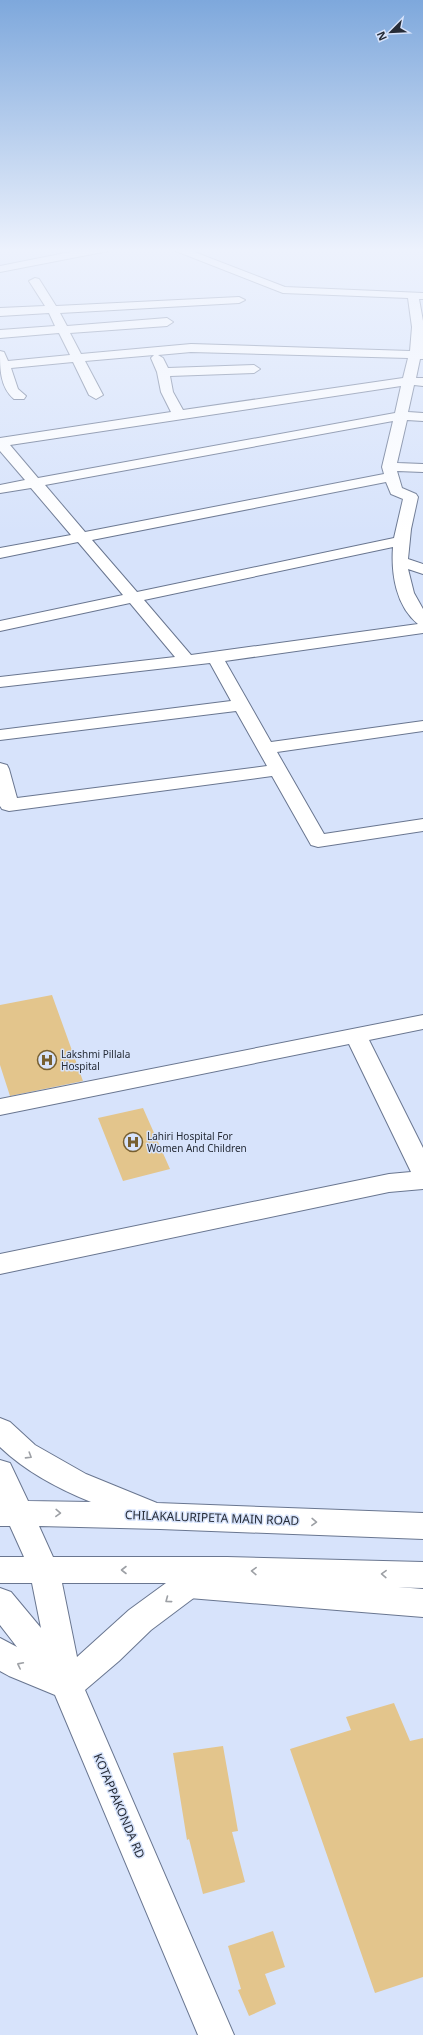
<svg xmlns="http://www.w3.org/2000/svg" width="423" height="2035" font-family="'Noto Sans',sans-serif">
<rect width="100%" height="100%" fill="#d7e3fb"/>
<path fill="#e3c58c" d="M 52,995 L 83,1081 L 10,1096 L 0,1065 L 0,1005 Z
M 143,1108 L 170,1169 L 123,1181 L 98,1118 Z
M 394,1703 L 410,1741 L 423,1738 L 423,1977 L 375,1993 L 290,1749 L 351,1730 L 346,1717 Z
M 223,1746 L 238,1831 L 232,1832 L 245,1882 L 203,1894 L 189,1839 L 187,1840 L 173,1753 Z
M 273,1931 L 285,1967 L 265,1974 L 276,2004 L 249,2016 L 238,1990 L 241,1989 L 228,1946 Z"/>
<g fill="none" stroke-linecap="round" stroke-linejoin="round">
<defs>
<path id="minor" d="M 90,248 L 113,248 L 108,251 L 0,272 L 0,266 Z
M 168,248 L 184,248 L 285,287 L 423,293 L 423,299 L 419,299 L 423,321 L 423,359 L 420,359 L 416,378 L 423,378 L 423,386 L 414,385 L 408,412 L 423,413 L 423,421 L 407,420 L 397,463 L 423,464 L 423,472 L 397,471 L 402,488 L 416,494 L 418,497 L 411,529 L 408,559 L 423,564 L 423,574 L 408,569 L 414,593 L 423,609 L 423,633 L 225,661 L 271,742 L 423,721 L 423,731 L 277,752 L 324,834 L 423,819 L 423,831 L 318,847 L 311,845 L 272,776 L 9,811 L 2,809 L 0,806 L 0,763 L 7,765 L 9,769 L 17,798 L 267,766 L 236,711 L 0,740 L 0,730 L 231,701 L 210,663 L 0,687 L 0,677 L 175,657 L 130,603 L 0,631 L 0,621 L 123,595 L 78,542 L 0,558 L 0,548 L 71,535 L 31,488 L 0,493 L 0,485 L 25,480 L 0,451 L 0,438 L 171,412 L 161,392 L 157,372 L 151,358 L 154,355 L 85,361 L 103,395 L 96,399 L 89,395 L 73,362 L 11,368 L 18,389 L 26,396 L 24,399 L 14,399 C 0,387 0,369 0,351 L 4,352 L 8,361 L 70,355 L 59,333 L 0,338 L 0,330 L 55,326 L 49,313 L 0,316 L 0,308 L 45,306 L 29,281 L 35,278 L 39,279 L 56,306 L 239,297 L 245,300 L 239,303 L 60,313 L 67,326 L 167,318 L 173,322 L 167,326 L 70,333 L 81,354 L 191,344 L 410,351 L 412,327 L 408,298 L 283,293 ZM 191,352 L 408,358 L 403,378 L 183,410 L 173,392 L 170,376 L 254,373 L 260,369 L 254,365 L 168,368 L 163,358 L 158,355 ZM 401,386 L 395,413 L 38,478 L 10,445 ZM 393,421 L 382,467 L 384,474 L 85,532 L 45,485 ZM 386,482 L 391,494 L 403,499 L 394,538 L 137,592 L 92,540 ZM 393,547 C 391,574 396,606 418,624 L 191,655 L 144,600 Z
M 423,1015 L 423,1029 L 369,1040 L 423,1148 L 423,1189 L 389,1192 L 0,1274 L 0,1254 L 389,1174 L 411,1172 L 349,1044 L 0,1115 L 0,1099 Z
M 189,1570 L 423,1589 L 423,1617 L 189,1598 L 178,1594 L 174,1584 L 178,1574 Z"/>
<path id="secondary" d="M 0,1418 L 10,1422 L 35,1445 L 86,1474 L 157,1503 L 423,1513 L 423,1539 L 160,1529 L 39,1526 L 53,1557 L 227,1557 L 423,1562 L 423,1588 L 225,1583 L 199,1594 L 151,1630 L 119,1661 L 85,1690 L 234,2035 L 198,2035 L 55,1695 L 9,1676 L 0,1671 L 0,1638 L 17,1647 L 0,1625 L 0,1588 L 11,1592 L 41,1628 L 32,1583 L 0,1583 L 0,1557 L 24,1557 L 10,1526 L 0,1526 L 0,1460 L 10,1463 L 28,1501 L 91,1502 C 59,1489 26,1472 0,1447 ZM 62,1583 L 166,1583 L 129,1610 L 77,1657 Z"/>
</defs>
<use href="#minor" stroke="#697690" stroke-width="2"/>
<use href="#secondary" stroke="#697690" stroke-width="2"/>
<use href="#minor" fill="#fff" fill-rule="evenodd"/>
<use href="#secondary" fill="#fff" fill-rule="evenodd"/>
</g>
<defs><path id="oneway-chevron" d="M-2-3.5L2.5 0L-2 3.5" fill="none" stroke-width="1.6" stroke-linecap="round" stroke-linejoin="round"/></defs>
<g stroke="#9da0a5">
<use href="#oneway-chevron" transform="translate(29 1456) rotate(32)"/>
<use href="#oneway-chevron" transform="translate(58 1513) rotate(2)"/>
<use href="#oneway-chevron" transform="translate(314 1522) rotate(2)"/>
<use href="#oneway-chevron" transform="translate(124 1570) rotate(180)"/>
<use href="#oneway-chevron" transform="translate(254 1571) rotate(-178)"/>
<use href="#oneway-chevron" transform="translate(384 1574) rotate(-178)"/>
<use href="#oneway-chevron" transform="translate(168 1600) rotate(143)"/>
<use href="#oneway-chevron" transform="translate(20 1665) rotate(-153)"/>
</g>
<linearGradient id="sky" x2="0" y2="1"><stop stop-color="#7ea8dc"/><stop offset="0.47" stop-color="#edf2fd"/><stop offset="1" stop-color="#edf2fd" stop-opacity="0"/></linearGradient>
<rect width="423" height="533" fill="url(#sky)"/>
<defs>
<symbol id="hospital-ring" viewBox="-11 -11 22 22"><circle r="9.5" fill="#d7e3fb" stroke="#775f30" stroke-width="1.5"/><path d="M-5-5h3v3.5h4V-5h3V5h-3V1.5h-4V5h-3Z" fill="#775f30"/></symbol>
</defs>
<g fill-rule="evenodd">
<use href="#hospital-ring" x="36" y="1049" width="22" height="22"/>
<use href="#hospital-ring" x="122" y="1131" width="22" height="22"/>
</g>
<g text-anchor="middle" stroke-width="3" stroke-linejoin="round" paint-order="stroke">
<g font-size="10" fill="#262c37" stroke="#d7e3fb" text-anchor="start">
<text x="61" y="1058">Lakshmi Pillala<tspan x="61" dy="12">Hospital</tspan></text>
<text x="147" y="1140">Lahiri Hospital For<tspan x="147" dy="12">Women And Children</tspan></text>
</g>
<g font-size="12" fill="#262c37" stroke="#d7e3fb">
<text transform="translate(212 1518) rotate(2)" y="4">CHILAKALURIPETA MAIN ROAD</text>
<text transform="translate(119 1806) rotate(67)" y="4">KOTAPPAKONDA RD</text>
</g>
</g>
<g transform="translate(391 32) rotate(246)" stroke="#d7e3fb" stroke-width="3" paint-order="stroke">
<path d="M0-3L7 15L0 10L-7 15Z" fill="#262c37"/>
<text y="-6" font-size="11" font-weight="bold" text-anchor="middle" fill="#262c37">N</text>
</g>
</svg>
